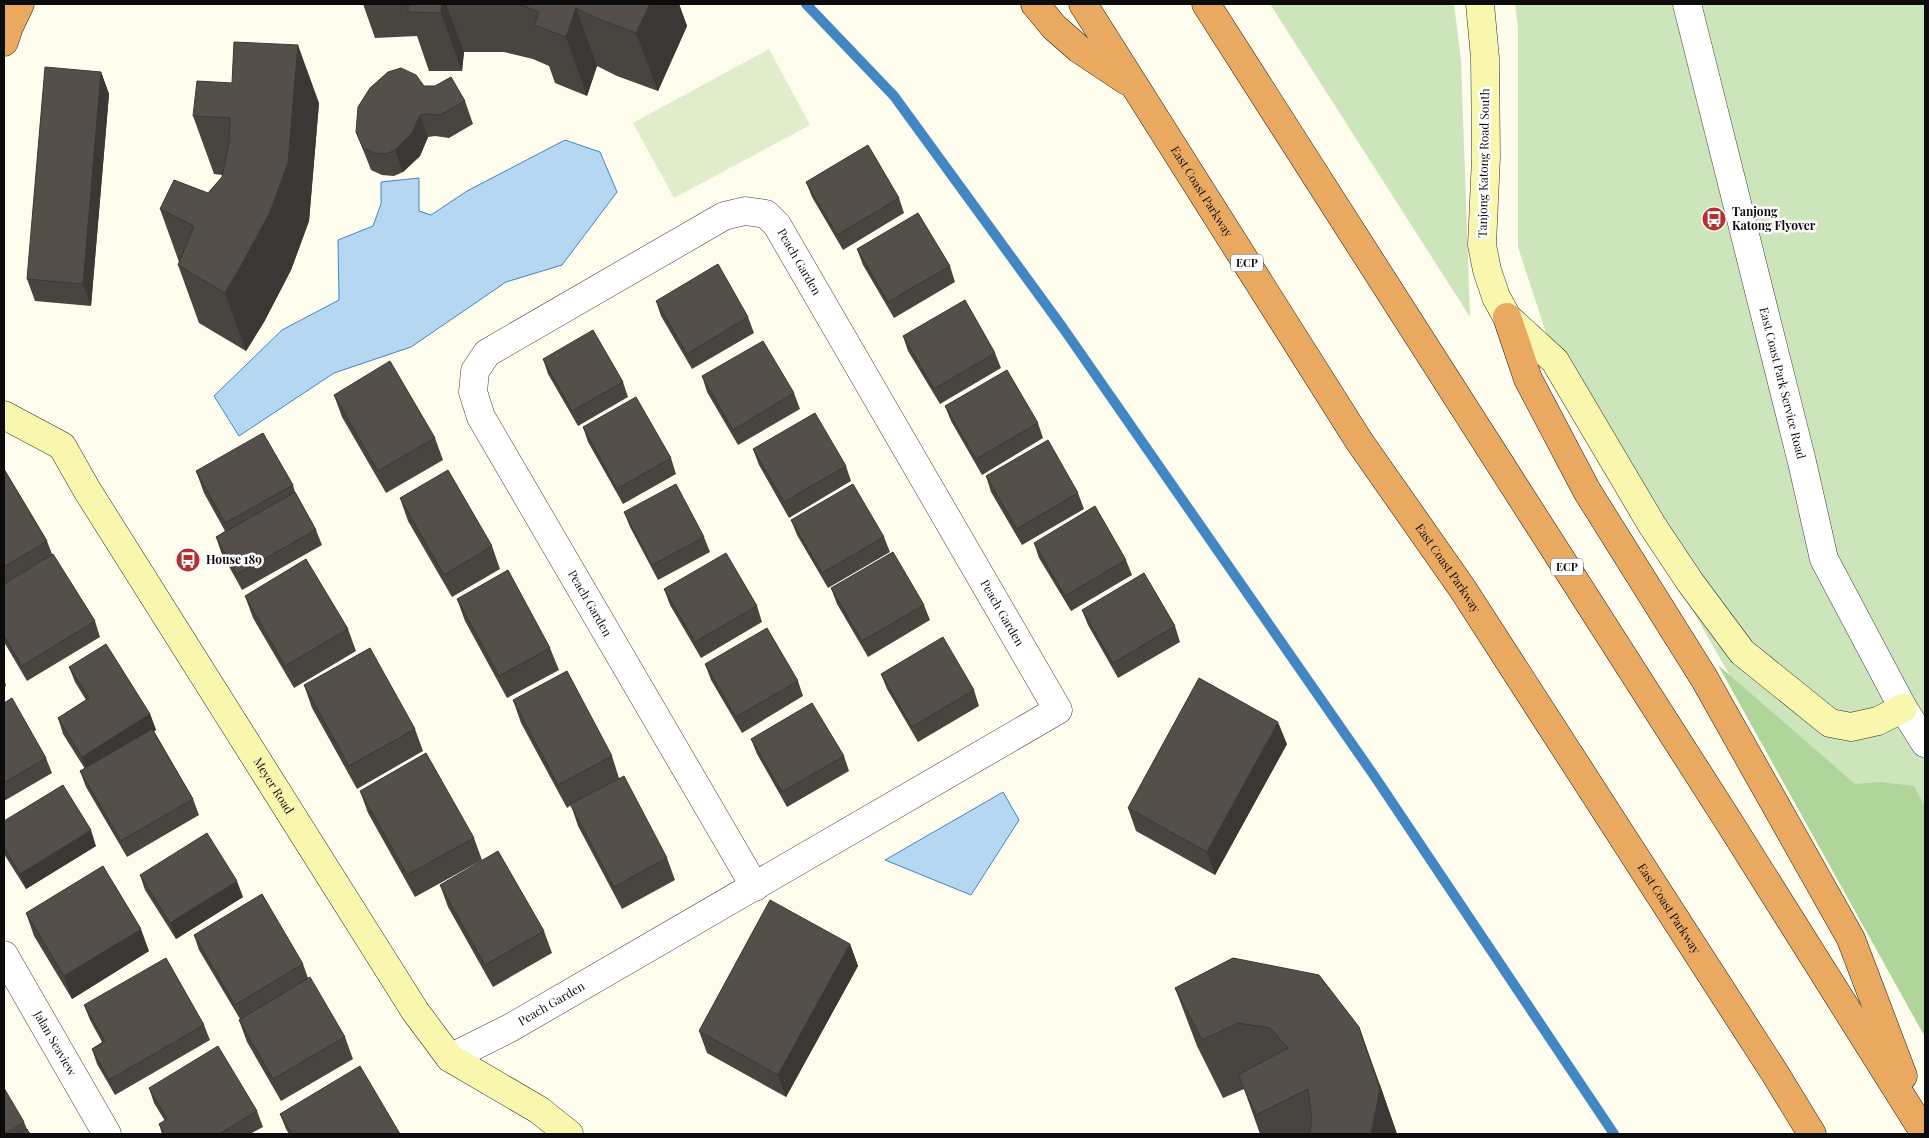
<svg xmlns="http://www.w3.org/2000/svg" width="1929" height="1138" font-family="'Playfair Display',serif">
<rect width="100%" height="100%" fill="#fefced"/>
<path fill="#cde5ba" d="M 1270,4 L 1454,4 L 1461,60 L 1470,317 Z
M 1515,4 L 1925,4 L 1925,1017 L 1562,382 L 1518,247 L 1518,27 Z"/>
<path fill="#b0d59a" d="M 1718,665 L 1855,784 L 1880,782 L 1914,786 L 1925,807 L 1925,1037 Z"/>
<path fill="#dfedcb" d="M 769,49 L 810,125 L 674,198 L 633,123 Z"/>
<path fill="#b6d7f1" stroke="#4286c3" d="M 565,140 L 600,152 L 617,192 L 562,265 L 506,282 L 411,347 L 334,373 L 239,436 L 214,396 L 282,330 L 339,300 L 338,240 L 373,226 L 381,204 L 381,182 L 419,178 L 419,211 L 431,215 L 467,191 Z
M 1003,792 L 1019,820 L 971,895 L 885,860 Z"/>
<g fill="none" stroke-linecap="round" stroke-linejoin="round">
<path stroke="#4286c3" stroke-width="10" d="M 806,4 L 894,96 L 1063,328 L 1375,777 L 1614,1134"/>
<defs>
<g id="street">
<path id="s1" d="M 1687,4 L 1802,462 L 1824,559 L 1903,708 L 1925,743"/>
<path id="s2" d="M 4,955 L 107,1134"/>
<path id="s3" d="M 450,1058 L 510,1028 L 1058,710 L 777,225 L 766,214 L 745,211 L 724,216 L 487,353 L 475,371 L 473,392 L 481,417 L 755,887"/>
</g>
<g id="secondary">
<path d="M 1480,4 L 1485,58 L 1486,157 L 1482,245 L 1487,270 L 1496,297 L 1507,317 L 1555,361 L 1652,525 L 1690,582 L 1742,652 L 1830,723 L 1851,727 L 1878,721 L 1903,708"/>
<path id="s4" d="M 4,415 L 62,446 L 87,490 L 415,1011 L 450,1058 L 539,1110 L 569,1134"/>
</g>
<g id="highway">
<path d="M 1035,4 L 1054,27 L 1079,49 L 1127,81"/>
<path id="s5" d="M 1083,4 L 1359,441 L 1462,588 L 1776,1075 L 1812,1134"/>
<path d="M 1206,4 L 1729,822 L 1925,1134"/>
<path d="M 4,42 L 9,27 L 20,4"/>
<path d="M 1507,317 L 1528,379 L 1587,491 L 1704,678 L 1851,939 L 1903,1076"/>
</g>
</defs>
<use href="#street" stroke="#3f3f3f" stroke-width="29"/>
<use href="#secondary" stroke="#2e2e2e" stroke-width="29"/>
<use href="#highway" stroke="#1d1d1d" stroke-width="29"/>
<use href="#street" stroke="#fff" stroke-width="28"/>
<use href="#secondary" stroke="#f9f6ad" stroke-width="28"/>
<use href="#highway" stroke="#e9a960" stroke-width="28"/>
</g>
<path fill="#484440" d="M 363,4 L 679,4 L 687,26 L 658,91 L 617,76 L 597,66 L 587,96 L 555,83 L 549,66 L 533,59 L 504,52 L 464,52 L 462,71 L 429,71 L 417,36 L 375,38 Z
M 101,72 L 109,94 L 91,306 L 35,301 L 27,279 Z
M 424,86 L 465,101 L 473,124 L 449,138 L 435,136 L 428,137 L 420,156 L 403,172 L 394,176 L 382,175 L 371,170 L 356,132 Z
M 319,103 L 309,221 L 291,270 L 264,322 L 246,351 L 199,323 L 178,265 L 179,262 L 160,209 L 208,193 L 222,177 L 222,175 L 214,174 L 193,116 Z
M 806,182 L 899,198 L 904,213 L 843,250 L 812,197 Z
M 857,249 L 950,266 L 955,282 L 894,318 L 863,265 Z
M 656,301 L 748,317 L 754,333 L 692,369 L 661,316 Z
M 903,336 L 995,353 L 1001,368 L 940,404 L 908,351 Z
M 543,359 L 623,382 L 628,397 L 578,426 L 548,374 Z
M 702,376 L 794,393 L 800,409 L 738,445 L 707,392 Z
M 334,395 L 435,438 L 443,460 L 386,493 L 342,417 Z
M 945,406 L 1038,423 L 1043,438 L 982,475 L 951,421 Z
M 583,427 L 671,458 L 676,474 L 623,504 L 588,442 Z
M 753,449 L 846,466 L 851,481 L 789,518 L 759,465 Z
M 4,469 L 47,541 L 52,554 L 95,621 L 100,637 L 27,681 L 4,642 Z
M 196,471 L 293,485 L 295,492 L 316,530 L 322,545 L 242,590 L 221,552 L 216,537 L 225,531 L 204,493 Z
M 986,476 L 1078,493 L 1084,509 L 1022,545 L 991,492 Z
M 400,498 L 492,546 L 500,569 L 452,597 L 408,521 Z
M 624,512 L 704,537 L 710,552 L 658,580 L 630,527 Z
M 791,520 L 884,537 L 890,552 L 828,588 L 797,535 Z
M 1034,543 L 1126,560 L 1132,575 L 1071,611 L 1039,558 Z
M 831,588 L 924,605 L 930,620 L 868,657 L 837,604 Z
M 664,589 L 757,606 L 762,622 L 701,658 L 670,605 Z
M 245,596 L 348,629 L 356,651 L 294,688 L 253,618 Z
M 457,599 L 550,648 L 559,670 L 507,698 L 465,621 Z
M 1082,610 L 1175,626 L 1180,642 L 1118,678 L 1088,625 Z
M 705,664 L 798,681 L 803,696 L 742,733 L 711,680 Z
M 69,667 L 150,714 L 156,730 L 154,731 L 193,799 L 199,815 L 127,857 L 86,787 L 80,771 L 85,769 L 63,734 L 58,718 L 86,700 L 75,682 Z
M 881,674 L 974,690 L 979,706 L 918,742 L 887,689 Z
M 4,678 L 6,686 L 4,687 Z
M 304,685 L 415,729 L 423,751 L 357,789 L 312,708 Z
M 513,700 L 612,756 L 619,778 L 667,858 L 675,880 L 622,909 L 578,826 L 571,805 L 567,808 L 521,723 Z
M 4,703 L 46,758 L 52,773 L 4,801 Z
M 751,739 L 844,756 L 849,771 L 787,807 L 757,754 Z
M 1287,744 L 1215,875 L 1136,831 L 1128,808 Z
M 360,791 L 474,838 L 482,860 L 415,897 L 368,813 Z
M 4,821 L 96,846 L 26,889 L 4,854 Z
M 140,875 L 243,897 L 176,939 L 145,890 Z
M 440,885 L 544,931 L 552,953 L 493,987 L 448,907 Z
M 26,913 L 149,951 L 72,999 L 34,936 Z
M 194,935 L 303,964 L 308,978 L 345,1037 L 353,1059 L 281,1101 L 247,1042 L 239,1020 L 240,1019 L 199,950 Z
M 850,944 L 858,966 L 786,1097 L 707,1053 L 699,1031 Z
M 1233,958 L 1380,1085 L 1397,1134 L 1260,1134 L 1244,1089 L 1223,1098 L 1197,1046 L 1175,988 Z
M 84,1005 L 204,1025 L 210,1040 L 115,1095 L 97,1064 L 92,1049 L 102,1042 L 90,1020 Z
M 149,1088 L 257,1111 L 263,1127 L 250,1134 L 162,1134 L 159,1124 L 165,1121 L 154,1103 Z
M 280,1114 L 400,1134 L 289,1134 L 286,1129 Z
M 24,1122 L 27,1129 L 30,1134 L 4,1134 Z"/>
<path fill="#3b3734" d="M 442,4 L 446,4 L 464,52 L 462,71 L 441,13 Z
M 650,4 L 679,4 L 687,26 L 658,91 L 636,33 Z
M 576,8 L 597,66 L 587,96 L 566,37 Z
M 298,45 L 319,103 L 309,221 L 291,270 L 264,322 L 246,351 L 225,293 Z
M 101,72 L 109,94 L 91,306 L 83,284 Z
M 420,115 L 428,137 L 420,156 L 403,172 L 395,150 Z
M 150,714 L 156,730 L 88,773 L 82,757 Z
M 1278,722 L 1287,744 L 1215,875 L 1207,852 Z
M 91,830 L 96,846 L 26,889 L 20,874 Z
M 237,881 L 243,897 L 176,939 L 170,923 Z
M 141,929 L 149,951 L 72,999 L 64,976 Z
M 850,944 L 858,966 L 786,1097 L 778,1075 Z
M 1359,1027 L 1380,1085 L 1397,1134 L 1371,1134 Z"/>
<path fill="#544f4a" stroke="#3b3734" d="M 408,4 L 442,4 L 441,13 L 408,12 Z
M 519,4 L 650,4 L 636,33 L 596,18 L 576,8 L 566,37 L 534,25 L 539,12 Z
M 234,42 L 298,45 L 288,163 L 270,212 L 242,264 L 225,293 L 178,265 L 194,226 L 160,209 L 174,180 L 208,193 L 222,177 L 229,143 L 230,118 L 193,116 L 197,81 L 232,83 Z
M 45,67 L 101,72 L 83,284 L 27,279 Z
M 401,68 L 416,75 L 424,86 L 435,86 L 451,77 L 465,101 L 440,115 L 427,114 L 420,115 L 412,133 L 395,150 L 386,154 L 374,153 L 363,148 L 356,132 L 358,107 L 370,88 L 388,72 Z
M 868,145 L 899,198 L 837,235 L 806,182 Z
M 918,213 L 950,266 L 888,302 L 857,249 Z
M 718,264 L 748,317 L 687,354 L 656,301 Z
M 965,300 L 995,353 L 934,389 L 903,336 Z
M 593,330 L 623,382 L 572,411 L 543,359 Z
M 763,341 L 794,393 L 733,430 L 702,376 Z
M 390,361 L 435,438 L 378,471 L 334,395 Z
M 1007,370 L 1038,423 L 976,459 L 945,406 Z
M 636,397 L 671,458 L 617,489 L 583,427 Z
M 815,413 L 846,466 L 784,502 L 753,449 Z
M 263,433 L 293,485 L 225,523 L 196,471 Z
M 1048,440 L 1078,493 L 1017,529 L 986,476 Z
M 4,469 L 47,541 L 4,567 Z
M 448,470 L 492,546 L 444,575 L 400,498 Z
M 676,484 L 704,537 L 652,565 L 624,512 Z
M 853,484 L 884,537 L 822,573 L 791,520 Z
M 295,492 L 316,530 L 237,574 L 216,537 Z
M 1095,506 L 1126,560 L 1065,596 L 1034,543 Z
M 893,552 L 924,605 L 862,641 L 831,588 Z
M 726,553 L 757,606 L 695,642 L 664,589 Z
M 53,554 L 95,621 L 22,666 L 4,636 L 4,584 Z
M 306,559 L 348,629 L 285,666 L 245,596 Z
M 508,570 L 550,648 L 499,676 L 457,599 Z
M 1144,573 L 1175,626 L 1113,663 L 1082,610 Z
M 767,628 L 798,681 L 736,717 L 705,664 Z
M 943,637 L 974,690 L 912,727 L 881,674 Z
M 106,644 L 150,714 L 82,757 L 58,718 L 89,698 L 69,667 Z
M 370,648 L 415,729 L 349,766 L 304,685 Z
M 567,671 L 612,756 L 558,785 L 513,700 Z
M 1199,678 L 1278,722 L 1207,852 L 1128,808 Z
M 12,698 L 46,758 L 4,783 L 4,703 Z
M 812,703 L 844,756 L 782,792 L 751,739 Z
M 152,729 L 193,799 L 121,841 L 80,771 Z
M 426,753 L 474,838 L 407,875 L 360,791 Z
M 624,776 L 667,858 L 614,887 L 570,804 Z
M 63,785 L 91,830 L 20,874 L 4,847 L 4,821 Z
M 207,833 L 237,881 L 170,923 L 140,875 Z
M 498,851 L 544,931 L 485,965 L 440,885 Z
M 103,866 L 141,929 L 64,976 L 26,913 Z
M 262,894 L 303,964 L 235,1005 L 194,935 Z
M 770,900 L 850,944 L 778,1075 L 699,1031 Z
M 166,958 L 204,1025 L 109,1080 L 92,1049 L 105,1041 L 84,1005 Z
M 1233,958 L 1319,975 L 1359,1027 L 1380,1089 L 1371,1134 L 1309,1134 L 1312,1121 L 1308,1089 L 1256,1115 L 1238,1075 L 1288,1048 L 1270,1028 L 1238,1023 L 1202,1040 L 1175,988 Z
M 310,977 L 345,1037 L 273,1079 L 239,1020 Z
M 218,1046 L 257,1111 L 219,1134 L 165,1134 L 159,1124 L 167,1119 L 149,1088 Z
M 360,1066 L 400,1134 L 292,1134 L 280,1114 Z
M 4,1088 L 24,1122 L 4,1134 Z
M 27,1129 L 30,1134 L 18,1134 Z"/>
<defs>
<symbol id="bus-disc" viewBox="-11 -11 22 22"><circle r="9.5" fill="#b2322f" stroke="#fff"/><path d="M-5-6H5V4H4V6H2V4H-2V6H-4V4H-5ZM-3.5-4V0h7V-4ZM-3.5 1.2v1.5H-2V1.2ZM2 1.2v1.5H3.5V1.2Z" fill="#fff"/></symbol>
</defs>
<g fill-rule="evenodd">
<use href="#bus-disc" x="1700" y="205" width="28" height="28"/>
<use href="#bus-disc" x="174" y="546" width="28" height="28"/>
</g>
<g text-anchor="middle" stroke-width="5" stroke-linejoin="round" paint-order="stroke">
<g fill="#fff" stroke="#555" stroke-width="1">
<rect x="1231" y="254.5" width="32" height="17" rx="4"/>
<rect x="1551" y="558.5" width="32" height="17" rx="4"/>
</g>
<g font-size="11" font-weight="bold" fill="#0c0c0c">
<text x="1247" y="267">ECP</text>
<text x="1567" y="571">ECP</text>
</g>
<g font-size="12" fill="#0c0c0c" stroke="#fff">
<text transform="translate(1484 163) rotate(-89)" y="4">Tanjong Katong Road South</text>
<text dy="4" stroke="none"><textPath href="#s5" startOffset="222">East Coast Parkway</textPath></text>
<text transform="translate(799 262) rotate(60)" y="4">Peach Garden</text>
<text dy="4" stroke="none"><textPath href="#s1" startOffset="391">East Coast Park Service Road</textPath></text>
<text dy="4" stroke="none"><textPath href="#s5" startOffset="672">East Coast Parkway</textPath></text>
<text dy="4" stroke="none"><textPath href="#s3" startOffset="1878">Peach Garden</textPath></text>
<text transform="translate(1002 613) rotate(60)" y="4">Peach Garden</text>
<text dy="4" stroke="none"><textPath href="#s4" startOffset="466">Meyer Road</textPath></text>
<text dy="4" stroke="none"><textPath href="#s5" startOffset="1078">East Coast Parkway</textPath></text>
<text dy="4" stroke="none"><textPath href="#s3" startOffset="115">Peach Garden</textPath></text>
<text dy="4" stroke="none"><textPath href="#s2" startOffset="102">Jalan Seaview</textPath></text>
</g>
<g font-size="12" font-weight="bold" fill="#0c0c0c" stroke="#fff" text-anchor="start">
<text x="1732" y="216">Tanjong<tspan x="1732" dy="14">Katong Flyover</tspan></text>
<text x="206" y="564">House 189</text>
</g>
</g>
<rect width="1929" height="1138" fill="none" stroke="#0c0c0c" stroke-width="10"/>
</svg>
